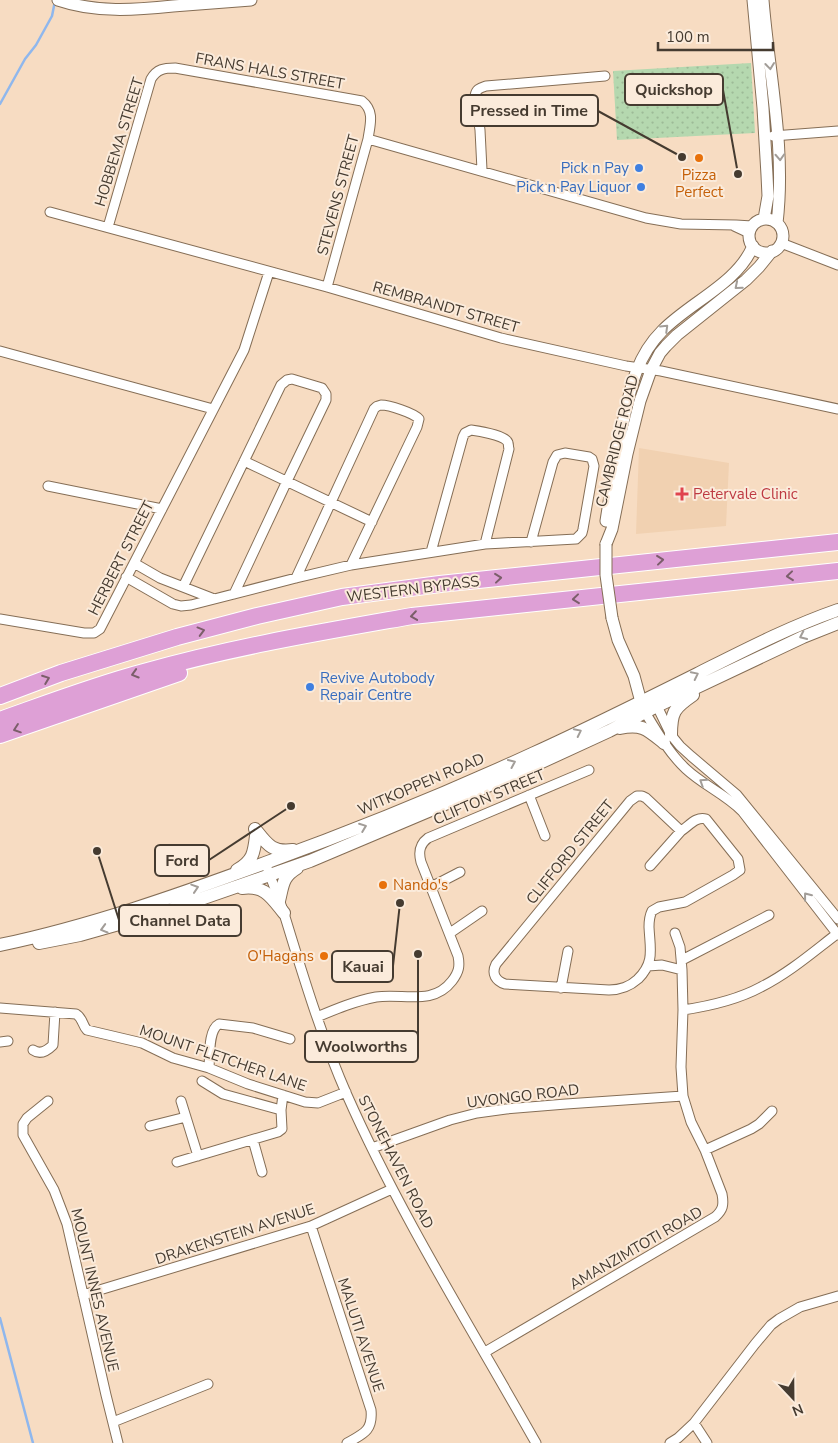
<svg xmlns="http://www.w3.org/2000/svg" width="838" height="1443" font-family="'Nunito Sans',sans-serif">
<defs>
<pattern id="park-dots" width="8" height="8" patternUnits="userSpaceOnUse" patternTransform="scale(1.25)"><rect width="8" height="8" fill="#b5d8af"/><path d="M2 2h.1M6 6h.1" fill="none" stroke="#9dba97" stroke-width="1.8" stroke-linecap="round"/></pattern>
</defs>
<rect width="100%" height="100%" fill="#f7dcc2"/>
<path fill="#f1d1b1" d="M 639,448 L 729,463 L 726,526 L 636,534 Z"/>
<path fill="url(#park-dots)" d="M 751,63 L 755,133 L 617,140 L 613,71 Z"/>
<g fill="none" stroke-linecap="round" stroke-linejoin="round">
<path stroke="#8fb7ed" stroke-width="2.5" d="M 0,104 L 25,59 L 36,45 L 52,16 L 55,1
M 0,1318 L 33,1443"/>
<defs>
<path id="minor" d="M 773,136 L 838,131
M 368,139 L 646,218 L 681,224 L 736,225 L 752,226
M 482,170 L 480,130 L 475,96 C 476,89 480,88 486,86 L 605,76
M 50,212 L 327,287 L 501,338 L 626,366 L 661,371 L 838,409
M 734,226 L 749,233
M 108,227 L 151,79 C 157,69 164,68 175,68 L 362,101 C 375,111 370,125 368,139 L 327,287
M 781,243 L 838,265
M 0,351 L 213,409
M 244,461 L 372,522
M 48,486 L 162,509
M 431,552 L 463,437 L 465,433 L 471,430 C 478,431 502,435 507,441 C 509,443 508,446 509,449 L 485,544
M 134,563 L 160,578 L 214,599
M 126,577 L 173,604 L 181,606 L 191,605 L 296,578 L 351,565 L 485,544 L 576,539 L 582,533 L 583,529 L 594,466 L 592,459 L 589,457 L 565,453 L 557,455 L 553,462 L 531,542
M 296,578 L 374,409 C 377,406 377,406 381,405 C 389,405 414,413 419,419 L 417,427 L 351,565
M 183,587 L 281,385 L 287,380 L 292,379 L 322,388 L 326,394 L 326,400 L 287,481 L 234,594
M 0,619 L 84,633 L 94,633 L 100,629 L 244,350 L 269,272
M 657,706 L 671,735 L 680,746 L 691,756 L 737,795 L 838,919
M 645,712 C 657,732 669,753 686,769 C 703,785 725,794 742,811 L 838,935
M 529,795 L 545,836
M 637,796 L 642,796 L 646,798 L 681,831 C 689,826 696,816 706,819 L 738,859 L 740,870 L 733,875 L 685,902 L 659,907 L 652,911 C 649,917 649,921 649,927 C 650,949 655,962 638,979 C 629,987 621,990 609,990 L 505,984 C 496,981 491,974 496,964 L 630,801 Z
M 650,866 L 681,831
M 268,870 C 274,887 281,903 286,920 C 304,979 322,1038 347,1095 C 400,1215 472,1329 536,1443
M 431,887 L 460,872
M 450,933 L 482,911
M 682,960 L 769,915
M 648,966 L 662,965 L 682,970
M 561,988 L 568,951
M 0,1008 L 76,1014 C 83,1018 82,1025 87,1030 L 142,1043 L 173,1058 L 209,1068 L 248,1084 L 305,1102 L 318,1103 L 346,1092
M 683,1010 C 710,1006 737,1000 761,987 C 789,973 813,952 838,933
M 317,1017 C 336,1009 355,1001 376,997 C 403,993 433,1006 452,981 C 459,972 460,966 458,956 L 421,862 C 418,851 420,844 428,838 L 589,770
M 0,1042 L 8,1041
M 33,1050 C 40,1055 47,1051 53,1045 L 55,1012
M 209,1068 C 210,1056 208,1030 219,1024 L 253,1028 L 290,1039
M 202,1081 L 223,1094 L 281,1110
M 48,1101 L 27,1118 L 23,1124 L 23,1135 L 54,1190 L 67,1224 L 106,1395 L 118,1443
M 181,1101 L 198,1156
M 150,1126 L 186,1117
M 253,1140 L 262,1172
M 372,1148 L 450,1120 L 477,1113 L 506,1109 L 566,1104 L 683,1096
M 705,1150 L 751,1129 L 759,1124 L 772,1111
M 177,1162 L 278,1132 L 282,1129 L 281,1110 L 283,1095
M 311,1226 L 371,1410 C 373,1431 363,1434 347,1443
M 83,1295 L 311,1226 L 392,1189
M 485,1352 L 715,1217 C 723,1210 724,1205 722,1194 L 705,1150 L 691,1122 L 683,1096 L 681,1067 L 683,1010 L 682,970 L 680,947 L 675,933
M 113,1422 L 208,1384
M 694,1423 L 707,1443
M 670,1443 L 678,1438 L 694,1423 L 755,1344 L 771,1325 L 779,1319 L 800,1307 L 838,1296"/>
<path id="tertiary" d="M 58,0 C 96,13 135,10 173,6 C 199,4 225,2 251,0
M 753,0 L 763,108 L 767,175 L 768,196 L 764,219
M 763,0 C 769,75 786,148 777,223
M749 236a17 17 0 1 1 34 0a17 17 0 1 1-34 0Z
M 606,521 C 611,489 616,458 622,427 C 630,391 635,358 662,331 C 690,302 737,284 753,246
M 606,544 L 612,529 L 627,454 L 640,401 L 651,370 L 660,353 L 666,346 L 677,335 L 746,280 L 759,267 L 772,251
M 612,618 L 618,640 L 634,676 L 641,702 L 644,710"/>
<path id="secondary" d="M 620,728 C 642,723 648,730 664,743
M 671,735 C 671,712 674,708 693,695
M 255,829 C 267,844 272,853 293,850
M 237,870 C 253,861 254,853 256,836
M 242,888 C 265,885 271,897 284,913
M 279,901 C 283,885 282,877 297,868
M 39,943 L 80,935 L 172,909 L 310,861 L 509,777 L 609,731 L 657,706 L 803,637 L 838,623
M 0,945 C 90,926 178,895 265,863 C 356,830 445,794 534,753 C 589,728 643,701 697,674 C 743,651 789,627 838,610"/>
<path id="motorway" d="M 0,696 L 61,673 L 177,637 L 257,616 L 342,597 L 440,584 L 838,542
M 0,720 C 48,703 95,685 144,672 C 232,647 322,632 412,616 L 838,571
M 0,735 L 179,673"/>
</defs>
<use href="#minor" stroke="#856e56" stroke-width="11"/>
<use href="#tertiary" stroke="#856e56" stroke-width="13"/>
<use href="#secondary" stroke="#856e56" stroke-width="14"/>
<use href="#motorway" stroke="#fff" stroke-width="18"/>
<use href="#minor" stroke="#fff" stroke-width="9"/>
<use href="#tertiary" stroke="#fff" stroke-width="11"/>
<use href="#secondary" stroke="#fff" stroke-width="12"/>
<use href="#motorway" stroke="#dea0d6" stroke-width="16"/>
<defs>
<path id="tertiary-bridge" d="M 606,544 L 606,575 L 612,618"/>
</defs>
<use href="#tertiary-bridge" stroke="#856e56" stroke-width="13" stroke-linecap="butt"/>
<use href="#tertiary-bridge" stroke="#fff" stroke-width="11"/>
</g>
<defs><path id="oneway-chevron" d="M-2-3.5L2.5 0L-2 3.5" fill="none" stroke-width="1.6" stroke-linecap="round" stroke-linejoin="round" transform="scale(1.25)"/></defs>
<g stroke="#a29d98">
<use href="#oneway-chevron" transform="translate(770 66) rotate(83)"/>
<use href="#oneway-chevron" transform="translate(780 157) rotate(87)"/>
<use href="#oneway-chevron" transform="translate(738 286) rotate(140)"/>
<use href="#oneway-chevron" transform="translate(665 328) rotate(-44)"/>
<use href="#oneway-chevron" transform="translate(803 636) rotate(155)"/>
<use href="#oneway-chevron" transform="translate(695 675) rotate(-26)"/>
<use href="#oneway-chevron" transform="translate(578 732) rotate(-26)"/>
<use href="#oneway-chevron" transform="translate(512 763) rotate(-24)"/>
<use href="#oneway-chevron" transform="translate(703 782) rotate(-147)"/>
<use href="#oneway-chevron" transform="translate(363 827) rotate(-21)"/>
<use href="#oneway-chevron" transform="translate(195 888) rotate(-18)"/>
<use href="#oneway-chevron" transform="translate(807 896) rotate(-128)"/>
<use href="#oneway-chevron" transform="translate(104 929) rotate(164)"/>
</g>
<g stroke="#7b5e6a">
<use href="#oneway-chevron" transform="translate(660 560) rotate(-6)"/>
<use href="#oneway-chevron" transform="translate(790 576) rotate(174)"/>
<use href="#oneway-chevron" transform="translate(498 578) rotate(-6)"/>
<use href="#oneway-chevron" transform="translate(576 599) rotate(174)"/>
<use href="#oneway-chevron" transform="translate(414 616) rotate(172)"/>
<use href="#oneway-chevron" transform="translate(201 631) rotate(-15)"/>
<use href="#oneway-chevron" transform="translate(135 674) rotate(163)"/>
<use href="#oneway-chevron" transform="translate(46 679) rotate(-21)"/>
<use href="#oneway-chevron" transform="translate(17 729) rotate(161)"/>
</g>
<g fill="#e8710a" stroke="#fbebdb" stroke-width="2">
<circle cx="699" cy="158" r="5"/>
<circle cx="383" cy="885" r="5"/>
<circle cx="324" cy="956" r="5"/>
</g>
<g fill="#3f7fe0" stroke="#fbebdb" stroke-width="2">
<circle cx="639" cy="168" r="5"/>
<circle cx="641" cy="187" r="5"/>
<circle cx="310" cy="687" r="5"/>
</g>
<path fill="#e0444e" stroke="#fbebdb" stroke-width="2" d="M679.5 486.5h5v5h5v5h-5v5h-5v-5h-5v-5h5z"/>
<g text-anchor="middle" stroke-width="4" stroke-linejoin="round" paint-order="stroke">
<g font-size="15" fill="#453b30" stroke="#fbebdb">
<text transform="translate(270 71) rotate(10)" y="5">FRANS HALS STREET</text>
<text transform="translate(119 142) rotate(-73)" y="5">HOBBEMA STREET</text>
<text transform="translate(338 195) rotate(-75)" y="5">STEVENS STREET</text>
<text transform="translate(446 307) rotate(16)" y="5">REMBRANDT STREET</text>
<text transform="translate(617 441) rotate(-76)" y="5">CAMBRIDGE ROAD</text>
<text transform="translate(121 558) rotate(-63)" y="5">HERBERT STREET</text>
<text transform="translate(413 589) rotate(-7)" y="5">WESTERN BYPASS</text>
<text transform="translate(421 784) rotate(-23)" y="5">WITKOPPEN ROAD</text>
<text transform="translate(489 797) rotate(-23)" y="5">CLIFTON STREET</text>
<text transform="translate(570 852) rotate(-51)" y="5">CLIFFORD STREET</text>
<text transform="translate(223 1058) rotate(19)" y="5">MOUNT FLETCHER LANE</text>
<text transform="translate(523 1096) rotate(-7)" y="5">UVONGO ROAD</text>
<text transform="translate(396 1162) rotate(63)" y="5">STONEHAVEN ROAD</text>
<text transform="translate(235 1234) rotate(-18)" y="5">DRAKENSTEIN AVENUE</text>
<text transform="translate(636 1248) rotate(-30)" y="5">AMANZIMTOTI ROAD</text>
<text transform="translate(95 1290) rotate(77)" y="5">MOUNT INNES AVENUE</text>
<text transform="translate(361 1335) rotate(72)" y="5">MALUTI AVENUE</text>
</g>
<g font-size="15" fill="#366cbe" stroke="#fbebdb" text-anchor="end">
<text x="629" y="173">Pick n Pay</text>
<text x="631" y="192">Pick n Pay Liquor</text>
<text x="320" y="683" text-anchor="start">Revive Autobody<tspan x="320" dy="17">Repair Centre</tspan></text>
</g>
<g font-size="15" fill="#c56008" stroke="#fbebdb">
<text x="699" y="180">Pizza<tspan x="699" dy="17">Perfect</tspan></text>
<text x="393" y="890" text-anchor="start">Nando's</text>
<text x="314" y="961" text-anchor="end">O'Hagans</text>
</g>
<g font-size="15" fill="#be3a42" stroke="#fbebdb" text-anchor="start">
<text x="693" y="499">Petervale Clinic</text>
</g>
</g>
<path fill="none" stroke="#453b30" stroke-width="2" d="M738 174L723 90M682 157L598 111M291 806L209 860M97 851L119 920M400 903L393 966M418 954L418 1047"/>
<g fill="#453b30" stroke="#fbebdb" stroke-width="2">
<circle cx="738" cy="174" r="5"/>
<circle cx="682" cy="157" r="5"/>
<circle cx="291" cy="806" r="5"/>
<circle cx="97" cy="851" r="5"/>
<circle cx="400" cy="903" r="5"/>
<circle cx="418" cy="954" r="5"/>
</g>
<g fill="#fbebdb" stroke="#453b30" stroke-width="2">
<rect x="625" y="74" width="98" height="31" rx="5"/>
<rect x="461" y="95" width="137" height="31" rx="5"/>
<rect x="155" y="845" width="54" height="31" rx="5"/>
<rect x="119" y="905" width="122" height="31" rx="5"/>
<rect x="332" y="951" width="61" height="31" rx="5"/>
<rect x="305" y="1031" width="113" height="31" rx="5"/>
</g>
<g font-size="16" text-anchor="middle" font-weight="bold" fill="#453b30">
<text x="674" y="95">Quickshop</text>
<text x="529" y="116">Pressed in Time</text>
<text x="182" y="866">Ford</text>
<text x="180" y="926">Channel Data</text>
<text x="363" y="972">Kauai</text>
<text x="361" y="1052">Woolworths</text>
</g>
<g transform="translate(793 1398) rotate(158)" stroke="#fbebdb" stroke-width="4" paint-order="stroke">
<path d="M0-4L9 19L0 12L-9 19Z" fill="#453b30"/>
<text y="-8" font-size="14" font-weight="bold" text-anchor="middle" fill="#453b30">N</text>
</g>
<path d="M658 42v8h115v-8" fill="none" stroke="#453b30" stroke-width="2.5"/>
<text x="666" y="42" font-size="15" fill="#453b30" stroke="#fbebdb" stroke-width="4" paint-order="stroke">100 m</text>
</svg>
